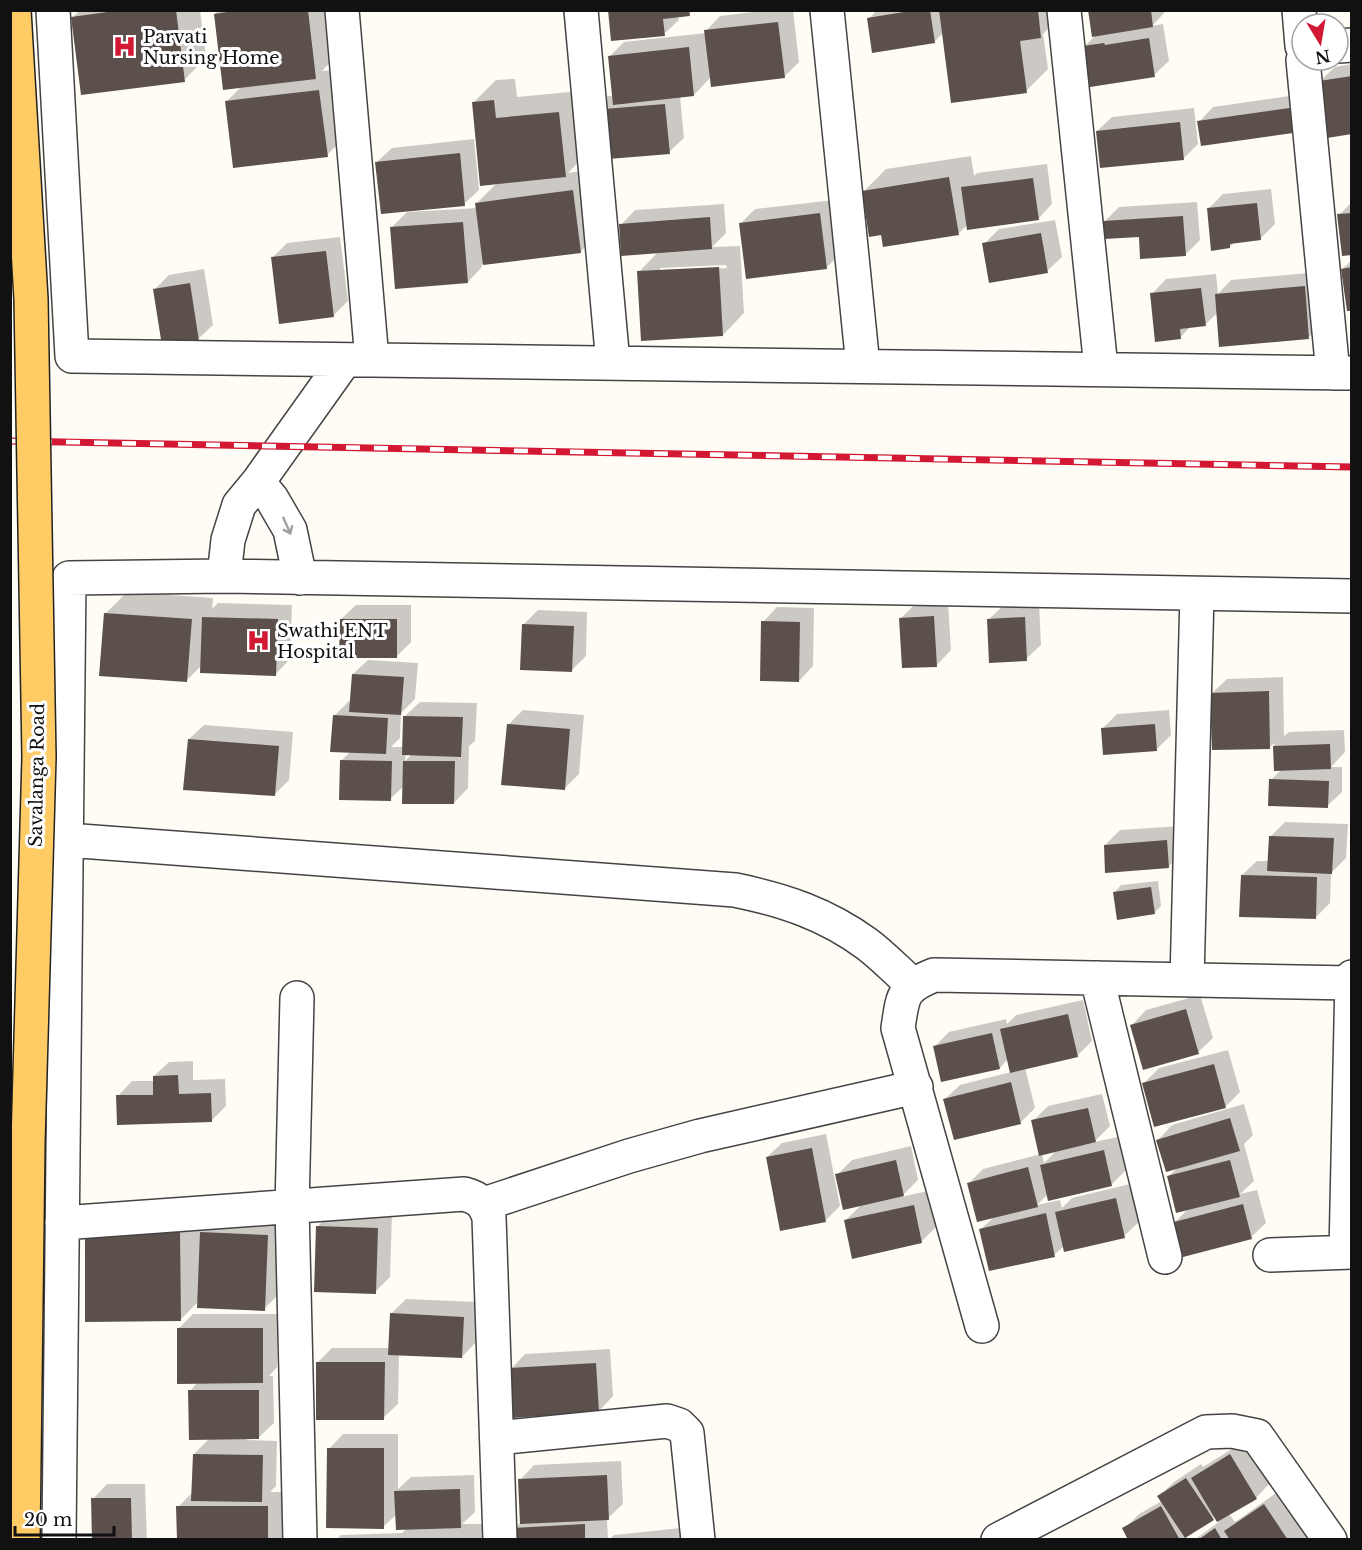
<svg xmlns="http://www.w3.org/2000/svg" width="1362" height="1550" font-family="'Libre Baskerville',serif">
<rect width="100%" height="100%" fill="#fffcf5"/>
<path fill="#0003" fill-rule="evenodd" d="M 80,10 L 200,10 L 206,58 L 184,80 L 73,17 Z
M 219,10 L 332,10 L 337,55 L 322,71 L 341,69 L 349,133 L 327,155 L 226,102 L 242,86 L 215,14 Z
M 610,10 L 693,10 L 689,15 L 678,16 L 679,20 L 664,34 Z
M 770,10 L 793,10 L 799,62 L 784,77 L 711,77 L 694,95 L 680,96 L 684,138 L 669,152 L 593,111 L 608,96 L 614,96 L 609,57 L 624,42 L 706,33 L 706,31 L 720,16 Z
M 877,10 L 1062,10 L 1062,15 L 1043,34 L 1048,69 L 1026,91 L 943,33 L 934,42 L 869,19 Z
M 1090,10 L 1167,10 L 1152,26 L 1163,24 L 1169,61 L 1154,75 L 1084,47 L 1097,34 Z
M 1352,64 L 1352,133 L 1320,81 L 1335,67 Z
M 515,79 L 517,97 L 580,91 L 587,153 L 568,173 L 595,169 L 602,230 L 580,252 L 482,264 L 482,267 L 468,282 L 391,228 L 407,212 L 478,208 L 477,203 L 498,182 L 474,102 L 496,80 Z
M 1304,94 L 1307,117 L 1292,131 L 1199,122 L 1213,107 Z
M 1194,108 L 1198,144 L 1184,158 L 1097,131 L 1112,117 Z
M 474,139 L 479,190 L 464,204 L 377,162 L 392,148 Z
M 971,156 L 974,176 L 977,173 L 1047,164 L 1052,204 L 1038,219 L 968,224 L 958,234 L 882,234 L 864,191 L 886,169 Z
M 1271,189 L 1275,224 L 1260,239 L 1235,241 L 1230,247 L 1209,208 L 1223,194 Z
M 834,200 L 841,253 L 826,268 L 741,223 L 755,209 Z
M 1197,202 L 1200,240 L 1185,255 L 1104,222 L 1119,207 Z
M 1352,202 L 1352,253 L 1339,215 Z
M 724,204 L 726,233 L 712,247 L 740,246 L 744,313 L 723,335 L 639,272 L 659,251 L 621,225 L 635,210 ZM 726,265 L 727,268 L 660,271 L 660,268 Z
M 1055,220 L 1062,257 L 1047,271 L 984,244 L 999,229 Z
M 340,237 L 348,301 L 333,316 L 273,257 L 287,243 Z
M 1352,260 L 1352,309 L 1342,269 Z
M 204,269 L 213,325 L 198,339 L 155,289 L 169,275 Z
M 1319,272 L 1323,323 L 1309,337 L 1218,312 L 1205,325 L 1191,326 L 1180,338 L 1152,294 L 1166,279 L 1216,274 L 1218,294 L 1231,280 Z
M 127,592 L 213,598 L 212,609 L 218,603 L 292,605 L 290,659 L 276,674 L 201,666 L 186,681 L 105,614 Z
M 948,602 L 951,650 L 937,665 L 900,619 L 915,604 Z
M 1039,603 L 1041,645 L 1026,659 L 989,619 L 1004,605 Z
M 356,605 L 411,605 L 411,642 L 396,657 L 341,619 Z
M 777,607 L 814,608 L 813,666 L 799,681 L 763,622 Z
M 538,610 L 587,612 L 586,656 L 571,671 L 523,625 Z
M 368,660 L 418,663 L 415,699 L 401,713 L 400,738 L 391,747 L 404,747 L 405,716 L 420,702 L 477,703 L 475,741 L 469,746 L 468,788 L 454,803 L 404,786 L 390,799 L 341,761 L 351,751 L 334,716 L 349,701 L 351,702 L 353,674 ZM 406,753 L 412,754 L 405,761 Z
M 1283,677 L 1284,736 L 1289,732 L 1344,730 L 1345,752 L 1331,767 L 1342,767 L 1342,792 L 1327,806 L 1271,780 L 1282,769 L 1275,769 L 1274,743 L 1270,747 L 1212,693 L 1227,679 Z
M 523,710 L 584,715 L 579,774 L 564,789 L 508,725 Z
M 1169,710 L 1171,735 L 1156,750 L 1102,729 L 1117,714 Z
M 204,725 L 293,732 L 289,780 L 274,795 L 189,739 Z
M 1285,822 L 1348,824 L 1346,858 L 1331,873 L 1330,903 L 1315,918 L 1242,875 L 1257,861 L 1269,861 L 1271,836 Z
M 1181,826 L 1183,852 L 1168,867 L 1105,845 L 1120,830 Z
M 1158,881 L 1161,906 L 1154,913 L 1115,892 L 1121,885 Z
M 1200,995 L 1213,1038 L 1198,1052 L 1132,1025 L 1146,1010 Z
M 1083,1000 L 1092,1041 L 1077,1056 L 1025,1068 L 1035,1108 L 1020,1123 L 945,1099 L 960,1085 L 1011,1072 L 1008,1059 L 1000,1068 L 935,1046 L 949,1032 L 1006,1019 L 1007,1024 L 1016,1015 Z
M 1228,1050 L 1240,1092 L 1225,1107 L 1144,1083 L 1159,1068 Z
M 193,1061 L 193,1080 L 225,1079 L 226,1106 L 211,1121 L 118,1096 L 132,1081 L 155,1081 L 154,1076 L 169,1062 Z
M 1102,1094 L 1110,1126 L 1094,1142 L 1118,1137 L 1126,1170 L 1111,1185 L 1048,1194 L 1037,1205 L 1060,1200 L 1062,1208 L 1072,1198 L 1130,1184 L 1139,1222 L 1124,1236 L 1064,1246 L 1054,1255 L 981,1229 L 994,1217 L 968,1184 L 983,1169 L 1041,1154 L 1033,1121 L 1048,1106 ZM 1057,1150 L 1044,1163 L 1042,1153 Z
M 1244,1104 L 1253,1135 L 1244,1144 L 1254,1181 L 1240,1194 L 1257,1190 L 1266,1223 L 1251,1237 L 1175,1222 L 1189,1208 L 1169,1176 L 1178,1167 L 1158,1140 L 1172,1125 Z
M 826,1134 L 840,1206 L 825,1221 L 767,1157 L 782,1143 Z
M 911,1146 L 918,1180 L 901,1197 L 928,1191 L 936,1227 L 921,1242 L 845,1221 L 862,1204 L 837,1175 L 852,1160 Z
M 202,1209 L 202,1232 L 224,1210 L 289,1213 L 286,1287 L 264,1309 L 199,1301 L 180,1320 L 87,1321 Z
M 332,1212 L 392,1214 L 390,1277 L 375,1292 L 318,1226 Z
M 406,1299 L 478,1302 L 476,1342 L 462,1357 L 399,1354 L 398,1404 L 383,1418 L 317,1363 L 332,1348 L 389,1348 L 391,1314 Z
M 193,1314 L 278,1314 L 277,1367 L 269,1376 L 273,1376 L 274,1423 L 259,1437 L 247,1438 L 247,1440 L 277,1441 L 276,1486 L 270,1492 L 282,1492 L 282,1539 L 290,1540 L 178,1540 L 178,1507 L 193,1492 L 194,1454 L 210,1438 L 190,1391 L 198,1382 L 178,1329 Z
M 610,1349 L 613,1396 L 599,1411 L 511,1369 L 525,1354 Z
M 343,1434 L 398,1434 L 398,1489 L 411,1477 L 474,1475 L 475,1512 L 462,1524 L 482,1524 L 482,1540 L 336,1540 L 341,1535 L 402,1533 L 407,1528 L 397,1514 L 383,1527 L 329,1449 Z
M 1245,1441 L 1270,1483 L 1256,1498 L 1229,1514 L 1235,1522 L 1279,1491 L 1309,1535 L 1304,1540 L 1194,1540 L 1219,1522 L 1215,1516 L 1183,1540 L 1130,1540 L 1124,1529 L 1139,1514 L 1162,1501 L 1159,1496 L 1174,1482 L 1201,1464 L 1203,1467 Z
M 621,1461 L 623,1504 L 607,1519 L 608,1540 L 515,1540 L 514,1529 L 521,1522 L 520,1480 L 534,1465 Z
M 107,1484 L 145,1484 L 147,1540 L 94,1540 L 93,1499 Z
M 681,1528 L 682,1540 L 609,1540 L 614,1535 Z"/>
<path fill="#5b504c" d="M 122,10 L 176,10 L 185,82 L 81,95 L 71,17 Z
M 240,10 L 308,10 L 316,79 L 223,90 L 214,14 Z
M 608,10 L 689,10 L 690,16 L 663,19 L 665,36 L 611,41 Z
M 916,10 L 930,10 L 935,43 L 872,53 L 867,18 Z
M 939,10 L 1038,10 L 1041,38 L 1020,41 L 1027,93 L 951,103 Z
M 1088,10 L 1151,10 L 1153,27 L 1092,37 Z
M 778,22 L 785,78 L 711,87 L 704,30 Z
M 1149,38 L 1155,77 L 1090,87 L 1083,46 L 1104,43 L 1105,45 Z
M 689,47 L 694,96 L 613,105 L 608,56 Z
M 1352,76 L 1352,134 L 1327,138 L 1319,81 Z
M 319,90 L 328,157 L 233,168 L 225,101 Z
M 494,100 L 496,118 L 559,112 L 566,177 L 480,186 L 472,102 Z
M 665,104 L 670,154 L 596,160 L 592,110 Z
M 1290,108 L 1293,133 L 1201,146 L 1197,121 Z
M 1180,122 L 1184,160 L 1100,168 L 1096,131 Z
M 460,153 L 465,206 L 381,214 L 375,162 Z
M 949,177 L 959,235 L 883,247 L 881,235 L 869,237 L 862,191 Z
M 1033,178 L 1039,220 L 967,230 L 961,187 Z
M 573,190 L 581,253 L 483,265 L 475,203 Z
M 1257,203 L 1261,240 L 1230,244 L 1230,248 L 1211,251 L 1207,208 Z
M 820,213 L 827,269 L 746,279 L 739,223 Z
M 1352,213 L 1352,255 L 1342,256 L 1337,214 Z
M 1183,216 L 1186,256 L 1140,259 L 1139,237 L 1104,239 L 1103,221 Z
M 710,217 L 712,249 L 621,256 L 619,224 Z
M 463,222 L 468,283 L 395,289 L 390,227 Z
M 1041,233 L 1048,273 L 989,283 L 982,243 Z
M 326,251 L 334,317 L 279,324 L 271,257 Z
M 719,267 L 723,336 L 641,341 L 637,271 Z
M 1352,267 L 1352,311 L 1347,311 L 1341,269 Z
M 190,283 L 199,341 L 162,346 L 153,289 Z
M 1305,286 L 1309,339 L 1219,347 L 1215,294 Z
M 1201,288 L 1206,326 L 1180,329 L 1181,339 L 1155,342 L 1150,293 Z
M 104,613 L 192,619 L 187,682 L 99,676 Z
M 934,616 L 937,667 L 902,668 L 899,618 Z
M 202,617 L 278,619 L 276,676 L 200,673 Z
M 1025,617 L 1027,661 L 989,663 L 987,619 Z
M 340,619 L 397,619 L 397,658 L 339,658 Z
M 761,621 L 800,622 L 799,682 L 760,681 Z
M 522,624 L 574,626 L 572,672 L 520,670 Z
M 352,674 L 404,677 L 401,715 L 349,712 Z
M 1269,691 L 1270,749 L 1212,750 L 1210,693 Z
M 333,715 L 388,718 L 386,754 L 330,752 Z
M 403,716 L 463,717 L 461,757 L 402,755 Z
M 507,724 L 570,729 L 565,790 L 501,785 Z
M 1155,724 L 1157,751 L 1103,755 L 1101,728 Z
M 188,739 L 279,746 L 275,796 L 183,790 Z
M 1330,744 L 1331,769 L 1274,771 L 1273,746 Z
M 340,760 L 392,761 L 391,801 L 339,800 Z
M 403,761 L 455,761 L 454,804 L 402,804 Z
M 1269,779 L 1329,781 L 1328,808 L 1268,806 Z
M 1269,836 L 1334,838 L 1332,874 L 1267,871 Z
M 1167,840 L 1169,868 L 1105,873 L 1104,845 Z
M 1241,875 L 1317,877 L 1316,919 L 1239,917 Z
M 1151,887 L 1155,914 L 1117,920 L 1113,892 Z
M 1186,1009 L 1199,1054 L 1143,1070 L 1130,1025 Z
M 1068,1014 L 1078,1057 L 1010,1073 L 1000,1029 Z
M 992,1033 L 1000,1069 L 941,1082 L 933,1046 Z
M 1214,1064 L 1226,1108 L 1154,1127 L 1142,1083 Z
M 178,1075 L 179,1094 L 211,1093 L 212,1122 L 117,1125 L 116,1095 L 153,1095 L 153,1076 Z
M 1011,1082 L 1021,1124 L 954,1140 L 943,1099 Z
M 1088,1108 L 1096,1142 L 1039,1156 L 1031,1120 Z
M 1230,1118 L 1240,1151 L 1166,1172 L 1156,1140 Z
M 812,1148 L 826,1222 L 780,1231 L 766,1157 Z
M 1104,1150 L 1112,1186 L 1048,1201 L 1040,1165 Z
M 896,1160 L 904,1196 L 843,1210 L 835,1174 Z
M 1230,1160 L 1240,1197 L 1176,1213 L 1167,1176 Z
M 1028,1167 L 1038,1207 L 977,1222 L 967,1183 Z
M 1116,1198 L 1125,1238 L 1064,1252 L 1055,1212 Z
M 1243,1204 L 1252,1239 L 1183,1257 L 1174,1222 Z
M 914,1205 L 922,1243 L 852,1259 L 844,1220 Z
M 1046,1213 L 1055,1257 L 989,1271 L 979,1229 Z
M 316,1226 L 378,1228 L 376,1294 L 314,1292 Z
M 180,1230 L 181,1321 L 85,1322 L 85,1231 Z
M 200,1232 L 268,1235 L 265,1311 L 197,1308 Z
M 390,1313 L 464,1317 L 462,1358 L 388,1355 Z
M 177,1328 L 263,1328 L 263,1383 L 177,1384 Z
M 316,1362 L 385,1362 L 384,1420 L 316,1420 Z
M 596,1363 L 599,1412 L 512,1418 L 509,1368 Z
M 188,1390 L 259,1390 L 259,1439 L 189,1440 Z
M 327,1448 L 384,1448 L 384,1529 L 326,1528 Z
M 193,1454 L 263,1455 L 262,1502 L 191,1501 Z
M 1230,1454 L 1257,1499 L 1217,1522 L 1191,1478 Z
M 607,1475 L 609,1520 L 520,1524 L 518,1479 Z
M 1186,1478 L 1214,1520 L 1185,1538 L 1157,1496 Z
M 460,1489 L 461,1528 L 396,1530 L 394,1491 Z
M 91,1498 L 131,1498 L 132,1540 L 92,1540 Z
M 1264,1504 L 1288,1540 L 1230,1540 L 1224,1531 Z
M 176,1506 L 268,1506 L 268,1540 L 177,1540 Z
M 1161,1506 L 1180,1540 L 1128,1540 L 1122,1528 Z
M 585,1524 L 585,1540 L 513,1540 L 513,1528 Z
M 1215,1528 L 1222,1540 L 1198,1540 Z"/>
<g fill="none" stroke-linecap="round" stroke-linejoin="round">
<defs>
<path id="street" d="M 53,10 L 72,356 L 1352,373
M 342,10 L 372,360
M 581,10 L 613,363
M 827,10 L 863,366
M 1064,10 L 1101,368
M 1299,10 L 1302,46
M 1338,46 L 1352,45
M 1303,60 L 1333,373
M 258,482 L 272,499 L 290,530 L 300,578
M 224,576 L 228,540 L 239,505 L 258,482 L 345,360
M 67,840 L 735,890 C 784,900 826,914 867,944 C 883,956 897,971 912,984
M 1097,978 L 1165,1257
M 1187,980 L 1197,594
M 297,998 L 292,1207 L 300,1540
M 484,1204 L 629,1156 L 700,1136 L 916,1087
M 62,1223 L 464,1194 C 479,1198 484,1203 489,1217 L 500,1540
M 1346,1252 L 1352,977
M 1270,1255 L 1352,1252
M 982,1326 L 898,1028 C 903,995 902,988 934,975 L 1352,983
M 497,1438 L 667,1421 L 679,1425 L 687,1433 L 698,1540
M 59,1540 L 69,578 L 224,576 L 1352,596
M 998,1540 L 1206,1432 L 1232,1431 L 1257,1436 L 1330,1540"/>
</defs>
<use href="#street" stroke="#444" stroke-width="36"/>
<use href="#street" stroke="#fff" stroke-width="33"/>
<defs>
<path id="rail" d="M 10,441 L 1352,467"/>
</defs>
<use href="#rail" stroke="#d21833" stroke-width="7"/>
<use href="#rail" stroke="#fff" stroke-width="4.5" stroke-dasharray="14" stroke-linecap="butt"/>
<defs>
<path id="primary-bridge" d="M 14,10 L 31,299 L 39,757 L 28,1143 L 23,1540"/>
</defs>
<use href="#primary-bridge" stroke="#222" stroke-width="36" stroke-linecap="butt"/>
<use href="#primary-bridge" stroke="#ffcb65" stroke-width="33"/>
</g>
<defs><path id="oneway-shaft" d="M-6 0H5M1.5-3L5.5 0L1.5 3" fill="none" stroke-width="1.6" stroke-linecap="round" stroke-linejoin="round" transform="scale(1.5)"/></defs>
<use stroke="#a0a0a0" href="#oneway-shaft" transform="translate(287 526) rotate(66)"/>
<defs>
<symbol id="hospital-bare" viewBox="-9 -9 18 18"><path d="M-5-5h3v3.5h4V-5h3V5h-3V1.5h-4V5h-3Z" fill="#d21833" stroke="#fff" stroke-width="2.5" paint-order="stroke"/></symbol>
</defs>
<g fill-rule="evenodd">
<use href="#hospital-bare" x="108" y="30" width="33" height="33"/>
<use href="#hospital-bare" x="242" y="624" width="33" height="33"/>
</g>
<g text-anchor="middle" stroke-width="6" stroke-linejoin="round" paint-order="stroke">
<g font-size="18" fill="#111" stroke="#fff" text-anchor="start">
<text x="143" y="43">Parvati<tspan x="143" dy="21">Nursing Home</tspan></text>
<text x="277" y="637">Swathi ENT<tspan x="277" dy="21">Hospital</tspan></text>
</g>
<g font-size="18" fill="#111" stroke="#fff">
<text transform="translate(37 775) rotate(-89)" y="6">Savalanga Road</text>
</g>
</g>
<rect width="1362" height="1550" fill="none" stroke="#111111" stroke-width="24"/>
<g transform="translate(1320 42) rotate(169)"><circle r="28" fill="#ffffff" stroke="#a0a0a0" stroke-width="1.5"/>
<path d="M0-4.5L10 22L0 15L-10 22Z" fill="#d21833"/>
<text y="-9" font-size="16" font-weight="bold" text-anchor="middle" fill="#111111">N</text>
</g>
<path d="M15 1526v9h99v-9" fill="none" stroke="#111111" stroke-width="3"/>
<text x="24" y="1526" font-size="18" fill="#111111" stroke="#ffffff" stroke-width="4.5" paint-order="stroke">20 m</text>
</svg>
